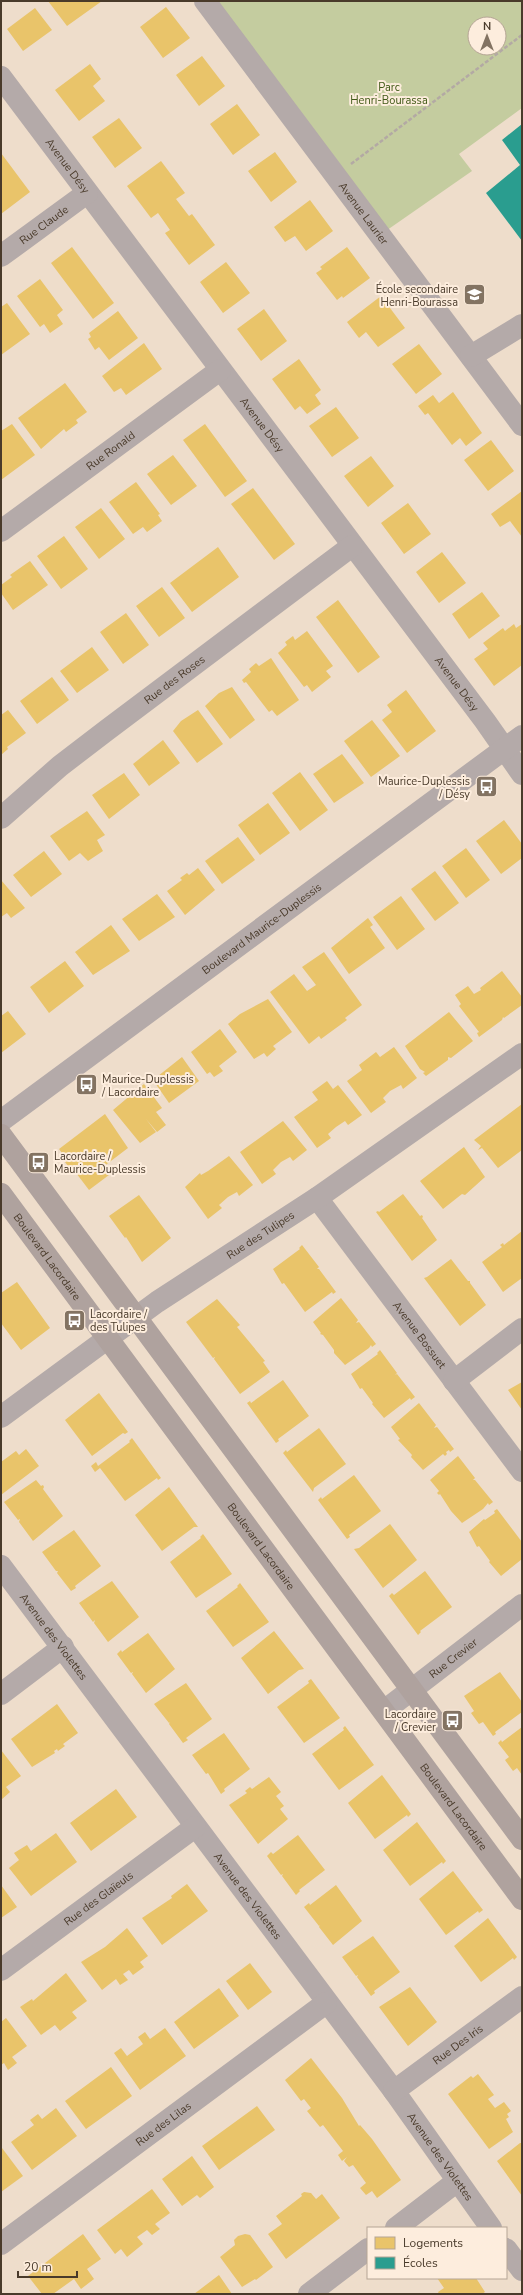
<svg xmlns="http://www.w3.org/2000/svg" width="523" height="2295" font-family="'Nunito Sans',sans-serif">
<rect width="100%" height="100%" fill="#eeddcb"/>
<path fill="#c4cc9f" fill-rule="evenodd" d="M 205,1 L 522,1 L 522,108 L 459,154 L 472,171 L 380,235 ZM 475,24 L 499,24 L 499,48 L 475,48 Z"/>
<path fill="#e9c46a" d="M 48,1 L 102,1 L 67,26 Z
M 166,7 L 190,38 L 163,58 L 140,27 Z
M 35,8 L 52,30 L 23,51 L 7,29 Z
M 202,56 L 225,86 L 199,106 L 176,75 Z
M 90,64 L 101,79 L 93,86 L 105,101 L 79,121 L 55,90 Z
M 237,104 L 260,135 L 233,155 L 210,124 Z
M 119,118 L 142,148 L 115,168 L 92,137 Z
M 275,152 L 297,182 L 271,202 L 248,171 Z
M 1,153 L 30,192 L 1,214 Z
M 161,161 L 185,193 L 176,199 L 189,216 L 192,214 L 215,245 L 189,265 L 165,233 L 170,230 L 158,213 L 151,218 L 127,186 Z
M 310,200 L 333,231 L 306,251 L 295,236 L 285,242 L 274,227 Z
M 72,247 L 114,303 L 93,319 L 51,263 Z
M 347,247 L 370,278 L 343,298 L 342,296 L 337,300 L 316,273 L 322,269 L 320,267 Z
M 226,262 L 250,293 L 223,313 L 200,282 Z
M 40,279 L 63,310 L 57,315 L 63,324 L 50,333 L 44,324 L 40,327 L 17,296 Z
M 381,296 L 405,328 L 378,347 L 366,332 L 359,338 L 347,322 Z
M 7,303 L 30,334 L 1,355 L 1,307 Z
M 264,309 L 287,341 L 261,361 L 237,329 Z
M 118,311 L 138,338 L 109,360 L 99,347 L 95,350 L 88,339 L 91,337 L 89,333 Z
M 144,343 L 162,369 L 126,395 L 121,388 L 114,392 L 102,376 Z
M 419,344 L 442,374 L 416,394 L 392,364 Z
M 299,359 L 321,390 L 315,395 L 321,404 L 307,414 L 300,406 L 295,410 L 272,379 Z
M 65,383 L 87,412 L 76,420 L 78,423 L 66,432 L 64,429 L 41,449 L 18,418 Z
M 453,392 L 482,433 L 466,446 L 460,438 L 452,445 L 428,413 L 425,415 L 418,406 L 433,395 L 439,403 Z
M 336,407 L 359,438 L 332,457 L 309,426 Z
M 12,424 L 35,455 L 1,480 L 1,431 Z
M 205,424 L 247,481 L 225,497 L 183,440 Z
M 491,440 L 514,471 L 488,491 L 464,460 Z
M 173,455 L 197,486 L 171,505 L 147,474 Z
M 371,456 L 394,486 L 368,507 L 344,476 Z
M 136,482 L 160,514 L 158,515 L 162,521 L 147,532 L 143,527 L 133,534 L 109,502 Z
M 253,488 L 295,544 L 274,560 L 231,504 Z
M 522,491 L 522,537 L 510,521 L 500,527 L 491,514 Z
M 408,503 L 431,534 L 404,554 L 381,523 Z
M 101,508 L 125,539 L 99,559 L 75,527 Z
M 64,536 L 88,569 L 61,589 L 37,556 Z
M 218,547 L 239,577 L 192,612 L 170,583 Z
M 442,552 L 466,583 L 439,603 L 416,572 Z
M 30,561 L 48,585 L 13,610 L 1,593 L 1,585 L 12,577 L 10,575 Z
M 162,587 L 185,618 L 159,637 L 136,606 Z
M 482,592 L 500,616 L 469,639 L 452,614 Z
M 338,600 L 380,657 L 358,673 L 316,617 Z
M 126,613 L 149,645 L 123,664 L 100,632 Z
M 514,624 L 516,628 L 522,624 L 522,665 L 494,686 L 474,659 L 488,649 L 483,643 L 503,628 L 505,631 Z
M 307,631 L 333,666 L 326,671 L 331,677 L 312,692 L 307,685 L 304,687 L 278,653 L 287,645 L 285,642 L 293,636 L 295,640 Z
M 92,647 L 109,670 L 77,693 L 60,671 Z
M 271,658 L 299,700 L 277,716 L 272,710 L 269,712 L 246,682 L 244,683 L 242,680 L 251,672 L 249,669 L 256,663 L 259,666 Z
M 52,677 L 69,700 L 37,724 L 20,701 Z
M 232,687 L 255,720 L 230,739 L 205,706 L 219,693 Z
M 406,690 L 436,731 L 407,753 L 382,720 L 392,712 L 387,705 Z
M 8,710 L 26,733 L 7,747 L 8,749 L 1,755 L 1,715 Z
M 198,710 L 223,744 L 197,763 L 173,731 L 181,721 Z
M 372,720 L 400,756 L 371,777 L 344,741 Z
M 163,740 L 180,763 L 149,786 L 133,764 Z
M 342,754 L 364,783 L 334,803 L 313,774 Z
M 300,772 L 328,810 L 300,831 L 272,793 Z
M 124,773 L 140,795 L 109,819 L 92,795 Z
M 268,803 L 290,833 L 260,855 L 238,825 Z
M 87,811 L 105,835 L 97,840 L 103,851 L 88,861 L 80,853 L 69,861 L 50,836 Z
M 504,820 L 522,844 L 522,858 L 501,874 L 476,841 Z
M 238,837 L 255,860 L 222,884 L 205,861 Z
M 466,848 L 490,880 L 466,898 L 442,866 Z
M 44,851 L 62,874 L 31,897 L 13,875 Z
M 198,868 L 215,890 L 185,915 L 167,891 L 182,880 L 180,878 L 187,873 L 189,875 Z
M 435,871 L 459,903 L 435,921 L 411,889 Z
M 1,880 L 25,908 L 11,918 L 7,913 L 1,917 Z
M 157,894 L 175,917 L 139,941 L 122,919 Z
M 401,896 L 425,929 L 397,950 L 373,917 Z
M 368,918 L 373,925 L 370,927 L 385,948 L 349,974 L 331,948 Z
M 111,925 L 130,951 L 93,975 L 75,952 Z
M 324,952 L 362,1005 L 345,1018 L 347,1020 L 321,1039 L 319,1036 L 309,1044 L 270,992 L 294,974 L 307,991 L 316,985 L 302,967 Z
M 65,961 L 84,986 L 49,1013 L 30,987 Z
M 502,971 L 522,997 L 522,1005 L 504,1018 L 503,1017 L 502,1020 L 479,1037 L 477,1033 L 479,1032 L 459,1006 L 461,1004 L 455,995 L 468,986 L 474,994 L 481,990 L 480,988 Z
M 268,999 L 292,1032 L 273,1046 L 276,1049 L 267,1057 L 264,1053 L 254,1059 L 228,1024 L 240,1014 Z
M 8,1011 L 26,1034 L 1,1053 L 1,1016 Z
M 449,1012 L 473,1041 L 451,1058 L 448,1057 L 448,1060 L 426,1076 L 423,1073 L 425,1072 L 420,1069 L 405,1046 Z
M 220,1029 L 237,1052 L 219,1066 L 223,1071 L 214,1077 L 210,1072 L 207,1074 L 191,1052 Z
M 394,1047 L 417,1078 L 403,1089 L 401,1085 L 390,1091 L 383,1098 L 386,1102 L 371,1113 L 347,1081 L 362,1070 L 359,1065 L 376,1052 L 380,1057 Z
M 182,1057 L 199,1081 L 169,1103 L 153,1080 Z
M 327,1081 L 333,1089 L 338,1085 L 362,1115 L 348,1125 L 345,1121 L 336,1127 L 328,1134 L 331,1138 L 317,1148 L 294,1117 L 318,1100 L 312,1092 Z
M 144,1084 L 162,1108 L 156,1112 L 166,1125 L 157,1132 L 146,1119 L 156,1132 L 140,1143 L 113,1110 Z
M 522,1104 L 522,1150 L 498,1168 L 482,1148 L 478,1150 L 481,1146 L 474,1140 Z
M 105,1114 L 128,1148 L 103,1167 L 109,1175 L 89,1190 L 73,1169 L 71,1170 L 65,1162 L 67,1160 L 59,1149 Z
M 283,1121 L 307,1150 L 293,1161 L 290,1157 L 281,1162 L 273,1170 L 276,1174 L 262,1184 L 240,1152 Z
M 464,1147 L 485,1177 L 465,1195 L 462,1194 L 443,1209 L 420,1181 Z
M 229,1156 L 253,1185 L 239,1196 L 237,1192 L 228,1197 L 219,1205 L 222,1208 L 208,1219 L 185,1187 L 200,1173 L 201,1175 L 208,1171 Z
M 403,1194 L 420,1216 L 422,1215 L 423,1217 L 422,1218 L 437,1240 L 412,1261 L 376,1212 L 378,1211 L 379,1212 Z
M 139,1195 L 171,1238 L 142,1262 L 126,1237 L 125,1238 L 109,1216 Z
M 522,1231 L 522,1278 L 503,1292 L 482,1262 L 502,1247 L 500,1245 L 503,1243 L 504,1245 Z
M 302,1245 L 319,1267 L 317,1269 L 319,1269 L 336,1292 L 333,1294 L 332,1292 L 305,1312 L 284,1283 L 282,1284 L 273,1269 L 300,1249 L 299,1248 Z
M 451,1259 L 468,1281 L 470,1281 L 470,1283 L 486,1305 L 460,1326 L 424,1278 L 427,1277 Z
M 17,1282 L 50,1328 L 21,1350 L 1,1323 L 1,1293 Z
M 341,1298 L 358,1320 L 356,1323 L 359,1322 L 376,1344 L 372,1347 L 371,1345 L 369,1348 L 345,1365 L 334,1353 L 334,1350 L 323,1335 L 320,1334 L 321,1333 L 313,1322 Z
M 217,1299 L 240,1325 L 237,1327 L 265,1361 L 263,1362 L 270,1372 L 240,1394 L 214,1359 L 215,1357 L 213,1358 L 186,1322 Z
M 380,1350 L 397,1373 L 395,1375 L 397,1374 L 415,1397 L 411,1400 L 410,1398 L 384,1418 L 372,1404 L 373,1403 L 362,1388 L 360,1389 L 351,1374 L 378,1354 L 377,1353 Z
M 283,1380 L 309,1416 L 278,1439 L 279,1441 L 276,1443 L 247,1403 L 250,1401 L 251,1403 Z
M 522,1382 L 522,1410 L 508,1390 Z
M 99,1393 L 128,1432 L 125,1434 L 123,1433 L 92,1456 L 65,1420 Z
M 419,1403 L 436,1425 L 434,1428 L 437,1427 L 454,1449 L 450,1452 L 449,1450 L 446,1452 L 447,1454 L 445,1456 L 443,1454 L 423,1470 L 411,1457 L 412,1455 L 398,1440 L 400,1439 L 391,1427 Z
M 319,1428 L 346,1464 L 314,1488 L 313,1492 L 283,1453 L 286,1450 L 287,1452 Z
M 132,1438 L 161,1478 L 158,1480 L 157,1478 L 125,1501 L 100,1468 L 95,1472 L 91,1466 L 96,1462 L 98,1466 L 130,1442 L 129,1441 Z
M 26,1449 L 39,1466 L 1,1495 L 1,1462 L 16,1451 L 19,1455 Z
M 458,1456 L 475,1478 L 473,1480 L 475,1480 L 493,1502 L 489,1505 L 488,1503 L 483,1509 L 462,1523 L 451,1511 L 440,1494 L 439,1495 L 437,1493 L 439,1491 L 430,1480 Z
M 354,1475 L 381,1511 L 349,1535 L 350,1537 L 347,1539 L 318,1500 L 321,1497 L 322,1499 Z
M 36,1480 L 41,1486 L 43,1485 L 44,1487 L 43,1489 L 63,1516 L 33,1541 L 19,1522 L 20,1519 L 18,1520 L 4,1502 Z
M 169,1487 L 198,1527 L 194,1527 L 162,1551 L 135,1515 Z
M 497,1509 L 522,1542 L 522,1559 L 501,1576 L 489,1562 L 490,1561 L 479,1546 L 477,1547 L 469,1532 L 484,1519 L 485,1520 L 495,1513 L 494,1511 Z
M 390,1524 L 417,1560 L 383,1588 L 354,1549 L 359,1548 Z
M 74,1530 L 101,1566 L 75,1586 L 76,1588 L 71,1591 L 57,1573 L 58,1571 L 56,1571 L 42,1552 Z
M 203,1534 L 232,1574 L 196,1598 L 170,1562 L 201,1538 L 200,1537 Z
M 425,1571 L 452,1607 L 420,1631 L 421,1632 L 418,1635 L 389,1596 L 392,1593 L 394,1595 Z
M 112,1581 L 139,1617 L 108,1642 L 94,1623 L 95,1620 L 93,1622 L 79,1603 Z
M 240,1583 L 269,1622 L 233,1647 L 206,1611 L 238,1587 L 237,1586 Z
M 274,1631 L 304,1669 L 299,1670 L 268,1694 L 241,1658 Z
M 148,1633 L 175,1669 L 146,1693 L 132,1674 L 133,1672 L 131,1673 L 117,1654 L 121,1650 L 122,1652 Z
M 500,1672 L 522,1702 L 522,1712 L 495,1732 L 496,1734 L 493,1736 L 483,1722 L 479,1724 L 471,1713 L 474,1711 L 464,1696 Z
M 311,1679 L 340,1718 L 304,1743 L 277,1707 L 309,1683 L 308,1681 Z
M 186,1683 L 212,1719 L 186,1738 L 188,1740 L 183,1743 L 169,1724 L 170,1722 L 169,1723 L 154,1704 Z
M 57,1704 L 78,1733 L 63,1744 L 65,1746 L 58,1751 L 57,1749 L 54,1751 L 55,1753 L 32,1767 L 11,1739 Z
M 345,1726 L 374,1765 L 339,1790 L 312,1754 L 344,1730 L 343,1728 Z
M 522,1727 L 522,1775 L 517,1768 L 513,1771 L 505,1760 L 509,1757 L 498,1743 L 501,1740 L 502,1742 Z
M 224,1733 L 250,1769 L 224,1789 L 225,1791 L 221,1794 L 208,1773 L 206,1774 L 192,1755 Z
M 1,1750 L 21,1776 L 6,1787 L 10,1792 L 1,1800 Z
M 382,1775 L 411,1814 L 408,1817 L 407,1815 L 375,1839 L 348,1803 Z
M 269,1777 L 281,1792 L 276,1796 L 284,1806 L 280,1809 L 288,1819 L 258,1844 L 229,1805 L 247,1793 L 245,1791 L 250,1787 L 252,1789 Z
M 116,1789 L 137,1817 L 91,1851 L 70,1823 Z
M 417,1822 L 446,1861 L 443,1864 L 442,1862 L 410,1886 L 383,1850 Z
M 56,1833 L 77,1862 L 31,1896 L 9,1868 L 19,1860 L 14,1853 L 27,1845 L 31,1851 Z
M 298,1835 L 325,1870 L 299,1890 L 300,1891 L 296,1895 L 282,1876 L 283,1874 L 281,1875 L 267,1856 L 271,1852 L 273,1854 Z
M 453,1871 L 483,1910 L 479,1913 L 478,1911 L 446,1935 L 419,1899 Z
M 187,1884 L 208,1911 L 162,1945 L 142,1918 L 172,1898 L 171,1896 Z
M 1,1885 L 17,1907 L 1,1918 Z
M 336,1885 L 362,1921 L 333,1945 L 319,1927 L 320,1925 L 319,1926 L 304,1907 L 309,1903 L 310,1905 Z
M 488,1918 L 517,1957 L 514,1960 L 513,1958 L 481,1982 L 454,1946 Z
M 127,1928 L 148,1956 L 140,1962 L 144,1967 L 133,1975 L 129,1970 L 123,1974 L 128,1980 L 120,1985 L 116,1979 L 102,1990 L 81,1962 L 105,1947 Z
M 373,1936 L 400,1972 L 374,1991 L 375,1993 L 371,1996 L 357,1977 L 358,1975 L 356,1976 L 342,1957 Z
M 250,1963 L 272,1992 L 248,2010 L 226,1981 Z
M 66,1973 L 87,2001 L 72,2012 L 77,2018 L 60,2031 L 55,2025 L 41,2035 L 20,2007 L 32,1999 L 33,2001 Z
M 410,1987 L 437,2022 L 408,2046 L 379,2007 Z
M 219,1988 L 239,2016 L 194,2049 L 174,2022 Z
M 6,2018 L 27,2046 L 12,2057 L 17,2063 L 8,2070 L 4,2063 L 1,2065 L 1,2022 Z
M 165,2028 L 186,2056 L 140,2090 L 114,2053 L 121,2048 L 127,2056 L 143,2044 L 138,2037 L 145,2032 L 150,2039 Z
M 311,2058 L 342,2098 L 359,2126 L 360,2125 L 372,2139 L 401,2180 L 377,2198 L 372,2191 L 366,2195 L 360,2188 L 366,2183 L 353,2165 L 349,2167 L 344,2161 L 347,2157 L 342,2161 L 338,2155 L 343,2151 L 323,2125 L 320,2127 L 307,2111 L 311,2108 L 304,2099 L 301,2101 L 285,2080 Z
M 111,2067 L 132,2096 L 86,2129 L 65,2101 Z
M 478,2074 L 494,2095 L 488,2099 L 495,2108 L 504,2102 L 511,2111 L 507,2114 L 509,2117 L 506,2119 L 513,2132 L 489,2149 L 448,2094 L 471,2076 L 473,2078 Z
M 257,2106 L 275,2130 L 219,2170 L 202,2146 Z
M 56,2108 L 77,2136 L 32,2170 L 11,2142 L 34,2125 L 30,2120 L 38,2114 L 42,2119 Z
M 520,2143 L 522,2143 L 522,2196 L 497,2161 Z
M 2,2148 L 23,2176 L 1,2192 L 1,2149 Z
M 192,2156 L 214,2187 L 200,2198 L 197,2195 L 182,2206 L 162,2179 Z
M 152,2189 L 170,2213 L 155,2224 L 160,2229 L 152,2235 L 147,2230 L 137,2237 L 143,2244 L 127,2257 L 121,2249 L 115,2254 L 97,2230 Z
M 304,2192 L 311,2193 L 316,2199 L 322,2194 L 340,2218 L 286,2259 L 268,2234 L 282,2224 L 276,2216 L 302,2196 L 301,2194 Z
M 83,2234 L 101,2259 L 87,2269 L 94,2279 L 81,2289 L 74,2279 L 53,2294 L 42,2294 L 28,2276 Z
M 245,2234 L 250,2235 L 273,2267 L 256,2280 L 255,2279 L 242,2287 L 220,2257 L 235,2245 L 234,2240 L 238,2236 Z
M 219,2275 L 232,2294 L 194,2294 Z
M 437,2278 L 476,2278 L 485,2292 L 482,2294 L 439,2294 L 438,2292 L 444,2288 Z"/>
<path fill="#2a9d8f" d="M 522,124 L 522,241 L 486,193 L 520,165 L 502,140 Z"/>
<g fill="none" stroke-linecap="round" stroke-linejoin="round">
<path stroke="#b3a9a4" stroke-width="2.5" stroke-dasharray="4 2" stroke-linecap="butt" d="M 351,164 L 522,35"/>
<g stroke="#b4aaa9" stroke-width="22">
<path id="s1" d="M 205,1 L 522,425"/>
<path id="s2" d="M 1,77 L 485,721 L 522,774"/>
<path id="s3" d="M 1,256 L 87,193"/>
<path d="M 471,356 L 522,325"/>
<path id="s4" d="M 1,531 L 220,370"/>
<path id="s5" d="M 1,818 L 60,766 L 107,730 L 352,546"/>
<path id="s6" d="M 1,1121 L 522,736"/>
<path id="s7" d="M 317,1198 L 522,1471"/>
<path d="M 454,1381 L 522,1329"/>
<path id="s8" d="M 1,1417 L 157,1302 L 317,1198 L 522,1054"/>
<path id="s9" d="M 1,1566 L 394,2091 L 491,2228"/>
<path d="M 1,1694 L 63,1647"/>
<path id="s10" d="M 384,1711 L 522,1605"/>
<path id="s11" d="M 1,1970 L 195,1827"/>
<path id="s12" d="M 394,2091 L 522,1997"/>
<path d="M 396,2228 L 456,2182"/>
<path id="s13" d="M 1,2244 L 326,2003"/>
<path d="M 506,2249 L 522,2270"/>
<path d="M 309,2294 L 368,2249"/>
</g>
<g stroke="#afa29e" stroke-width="22">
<path d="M 1,1135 L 522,1839"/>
<path id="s14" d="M 1,1194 L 522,1899"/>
</g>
</g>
<defs>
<symbol id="school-square" viewBox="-11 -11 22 22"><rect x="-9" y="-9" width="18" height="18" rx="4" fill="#837362" stroke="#fdeddd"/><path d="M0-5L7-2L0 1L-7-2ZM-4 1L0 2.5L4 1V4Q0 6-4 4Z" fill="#fff"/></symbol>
<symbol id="bus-square" viewBox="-11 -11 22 22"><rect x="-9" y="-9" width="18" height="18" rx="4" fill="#837362" stroke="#fdeddd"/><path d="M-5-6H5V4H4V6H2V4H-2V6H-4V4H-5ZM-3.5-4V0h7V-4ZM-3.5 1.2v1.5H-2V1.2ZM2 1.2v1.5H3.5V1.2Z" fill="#fff"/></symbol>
</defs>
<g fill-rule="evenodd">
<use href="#school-square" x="462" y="282" width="25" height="25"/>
<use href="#bus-square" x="474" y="774" width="25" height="25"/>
<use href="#bus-square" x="74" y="1072" width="25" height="25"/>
<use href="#bus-square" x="26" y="1150" width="25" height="25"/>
<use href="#bus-square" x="62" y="1308" width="25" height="25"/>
<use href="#bus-square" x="440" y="1708" width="25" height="25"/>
</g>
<g text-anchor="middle" stroke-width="4" stroke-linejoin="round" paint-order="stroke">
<g font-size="11" fill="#405917" stroke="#fdeddd">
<text x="389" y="91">Parc<tspan x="389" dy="13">Henri-Bourassa</tspan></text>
</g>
<g font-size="11" fill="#493a2a" stroke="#fdeddd">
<text dy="4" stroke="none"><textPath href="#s2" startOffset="111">Avenue Désy</textPath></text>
<text dy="4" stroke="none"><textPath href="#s1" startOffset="265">Avenue Laurier</textPath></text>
<text dy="4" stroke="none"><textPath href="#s3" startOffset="53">Rue Claude</textPath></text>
<text dy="4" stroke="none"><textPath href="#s2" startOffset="435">Avenue Désy</textPath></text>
<text dy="4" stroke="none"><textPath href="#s4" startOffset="136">Rue Ronald</textPath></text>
<text dy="4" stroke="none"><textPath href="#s5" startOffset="222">Rue des Roses</textPath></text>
<text dy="4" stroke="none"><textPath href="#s2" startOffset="759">Avenue Désy</textPath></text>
<text dy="4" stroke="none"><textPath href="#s6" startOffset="324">Boulevard Maurice-Duplessis</textPath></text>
<text dy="4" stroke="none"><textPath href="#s8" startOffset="317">Rue des Tulipes</textPath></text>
<text dy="4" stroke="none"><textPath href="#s14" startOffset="78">Boulevard Lacordaire</textPath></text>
<text dy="4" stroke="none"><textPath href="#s7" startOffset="171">Avenue Bossuet</textPath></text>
<text dy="4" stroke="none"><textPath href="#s14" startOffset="438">Boulevard Lacordaire</textPath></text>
<text dy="4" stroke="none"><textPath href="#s9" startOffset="88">Avenue des Violettes</textPath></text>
<text dy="4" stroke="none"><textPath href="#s10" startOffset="87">Rue Crevier</textPath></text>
<text dy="4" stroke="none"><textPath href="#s14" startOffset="762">Boulevard Lacordaire</textPath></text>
<text dy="4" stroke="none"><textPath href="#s9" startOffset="412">Avenue des Violettes</textPath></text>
<text dy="4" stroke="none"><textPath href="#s11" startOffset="121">Rue des Glaïeuls</textPath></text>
<text dy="4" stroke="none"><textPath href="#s12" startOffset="79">Rue Des Iris</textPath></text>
<text dy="4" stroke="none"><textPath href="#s13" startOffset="202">Rue des Lilas</textPath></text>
<text dy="4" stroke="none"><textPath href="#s9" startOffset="736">Avenue des Violettes</textPath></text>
</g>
<g font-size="11" fill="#493a2a" stroke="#fdeddd" text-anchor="end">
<text x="458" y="293">École secondaire<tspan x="458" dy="13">Henri-Bourassa</tspan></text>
<text x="470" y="785">Maurice-Duplessis<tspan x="470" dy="13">/ Désy</tspan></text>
<text x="102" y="1083" text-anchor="start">Maurice-Duplessis<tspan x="102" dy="13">/ Lacordaire</tspan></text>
<text x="54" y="1160" text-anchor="start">Lacordaire /<tspan x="54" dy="13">Maurice-Duplessis</tspan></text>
<text x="90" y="1318" text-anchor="start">Lacordaire /<tspan x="90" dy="13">des Tulipes</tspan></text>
<text x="436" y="1718">Lacordaire<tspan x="436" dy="13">/ Crevier</tspan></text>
</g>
</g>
<rect width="523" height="2295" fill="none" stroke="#493a2a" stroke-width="4"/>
<rect x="367" y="2227" width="140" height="52" fill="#fdeddd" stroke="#b5a595"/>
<rect x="375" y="2237" width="20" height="12" fill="#e9c46a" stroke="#b5a595"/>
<text x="403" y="2247" font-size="12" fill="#493a2a">Logements</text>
<rect x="375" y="2257" width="20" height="12" fill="#2a9d8f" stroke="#b5a595"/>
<text x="403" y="2267" font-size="12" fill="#493a2a">Écoles</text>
<g transform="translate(487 36)"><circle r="19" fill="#fdeddd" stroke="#b5a595"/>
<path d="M0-3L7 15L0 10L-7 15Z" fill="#837362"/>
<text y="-6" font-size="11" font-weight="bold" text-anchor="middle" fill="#493a2a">N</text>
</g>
<path d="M18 2271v6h59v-6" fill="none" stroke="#493a2a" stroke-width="2"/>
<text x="24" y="2271" font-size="12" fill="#493a2a" stroke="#fdeddd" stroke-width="3" paint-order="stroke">20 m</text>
</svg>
